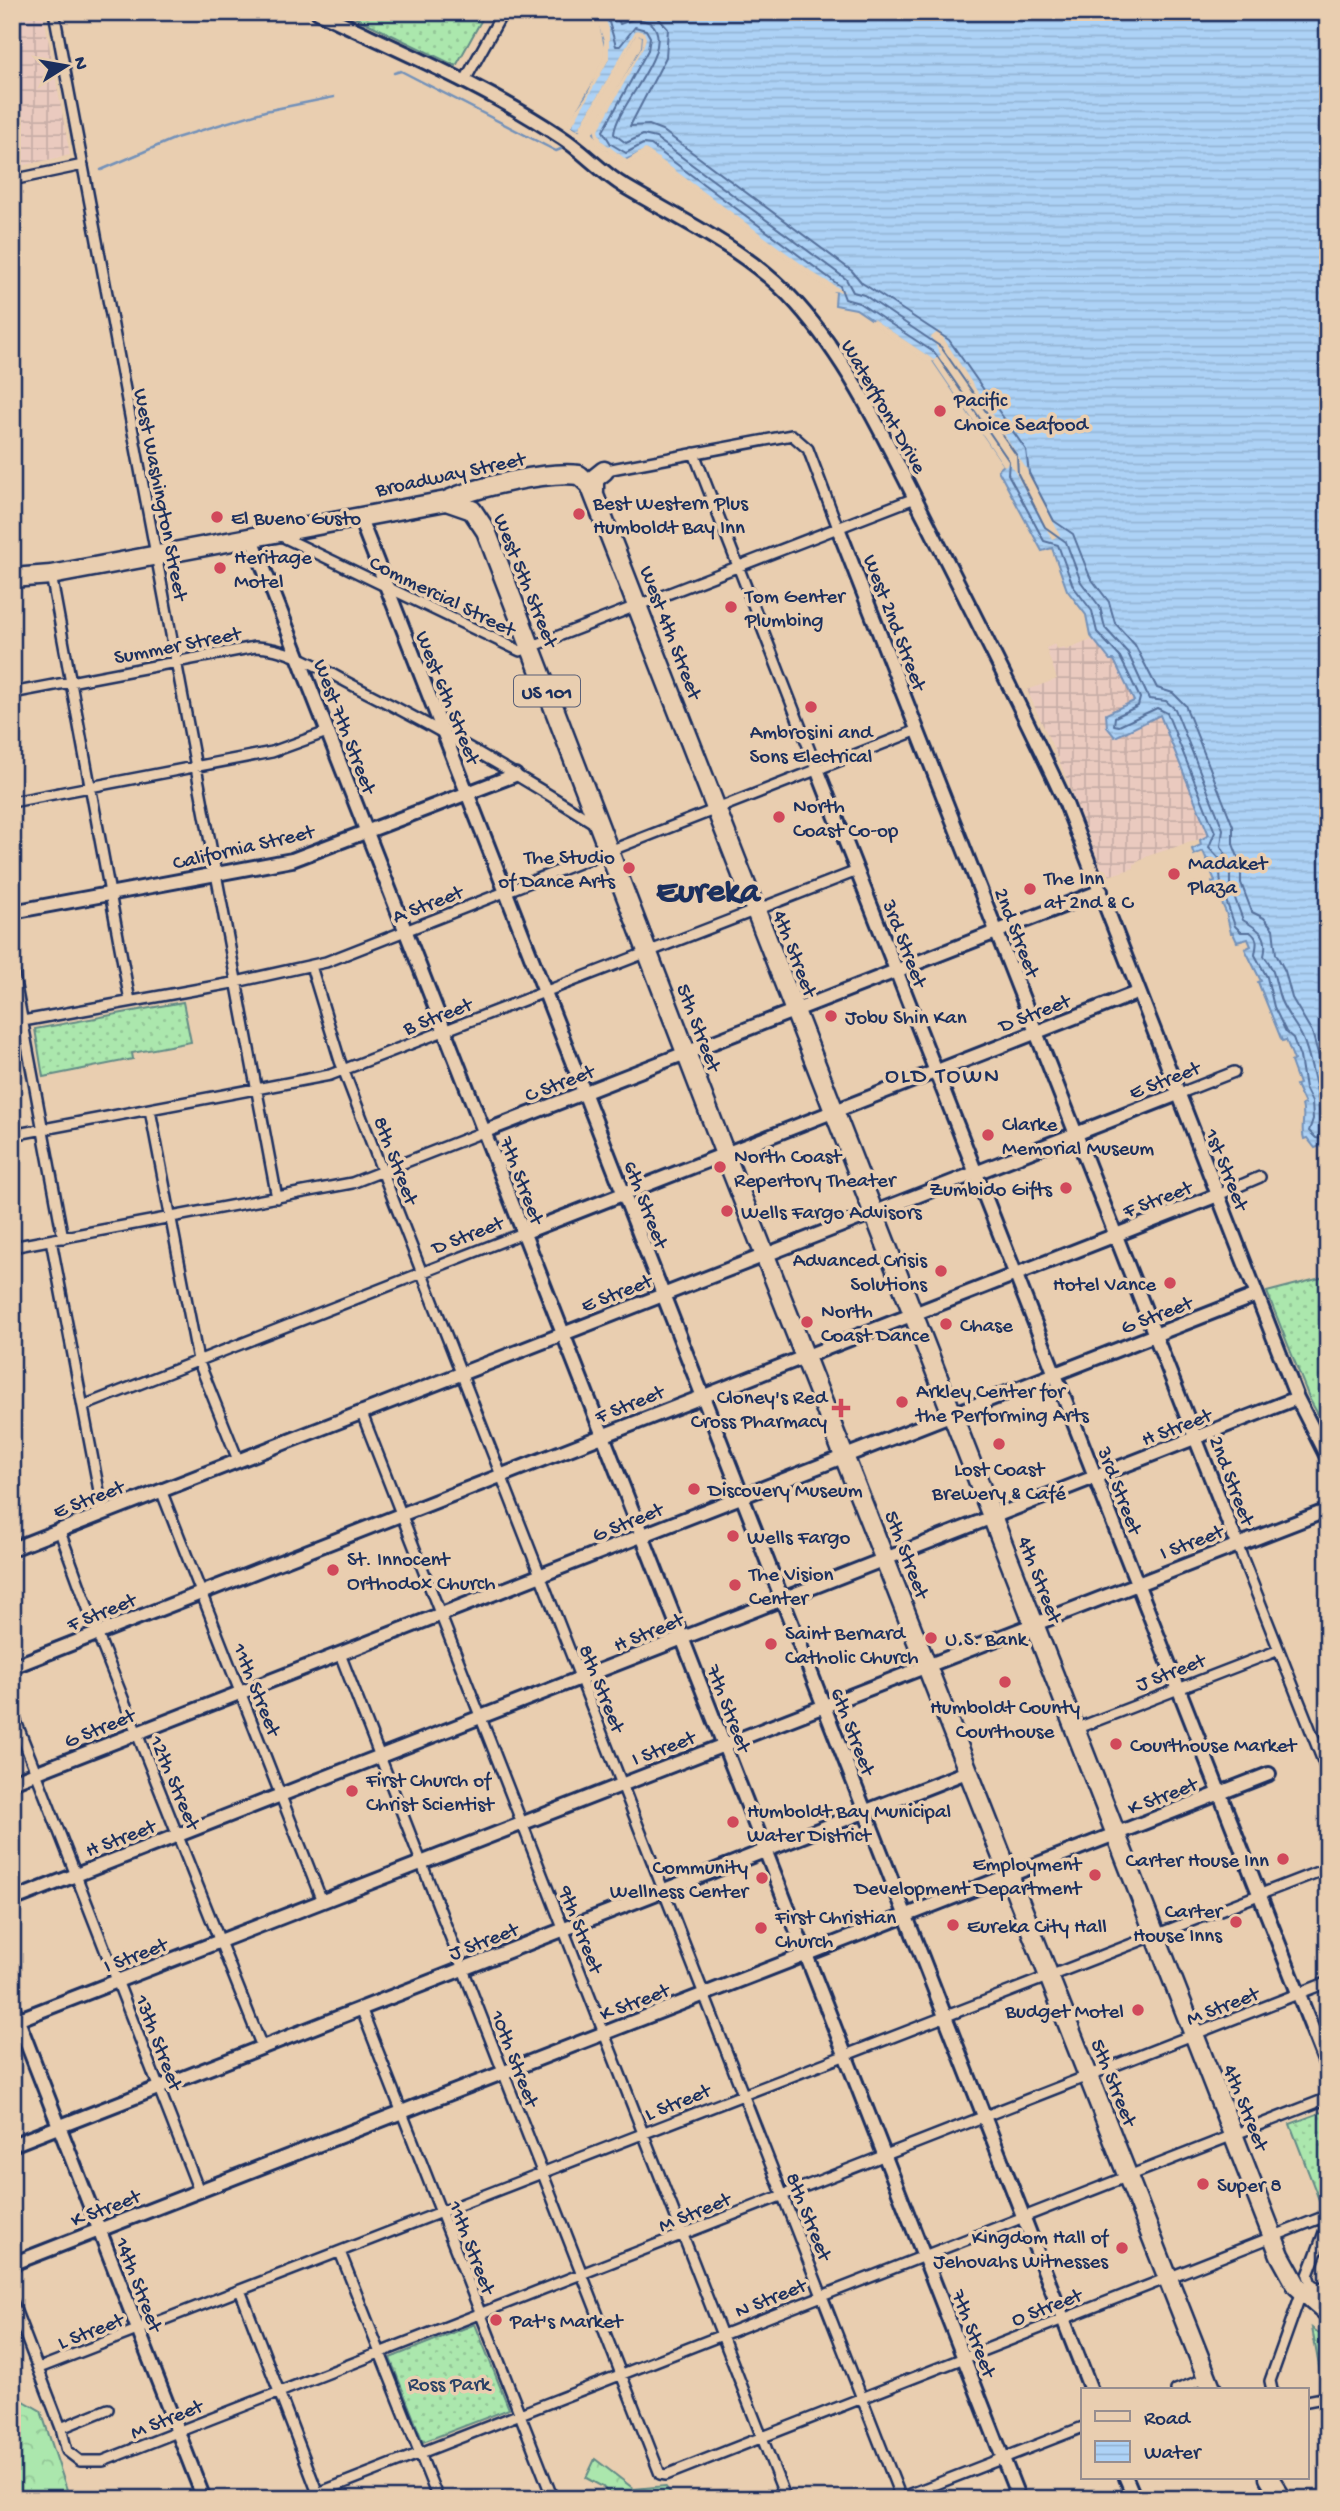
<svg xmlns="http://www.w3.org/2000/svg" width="1340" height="2511" font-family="'Gochi Hand',sans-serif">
<defs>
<pattern id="industrial-grid" width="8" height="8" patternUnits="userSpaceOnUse" patternTransform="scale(1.75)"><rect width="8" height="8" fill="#eacabf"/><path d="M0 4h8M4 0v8" fill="none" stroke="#c8aea7"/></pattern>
<pattern id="grass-dots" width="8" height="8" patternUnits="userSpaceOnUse" patternTransform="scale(1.75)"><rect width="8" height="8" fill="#abe7ad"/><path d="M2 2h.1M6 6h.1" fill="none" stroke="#93c697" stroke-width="1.8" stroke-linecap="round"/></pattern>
<pattern id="forest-crowns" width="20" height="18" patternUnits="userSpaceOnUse" patternTransform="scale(1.75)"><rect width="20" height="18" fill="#abe7ad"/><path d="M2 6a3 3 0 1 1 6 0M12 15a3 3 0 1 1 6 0" fill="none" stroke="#93c697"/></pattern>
<pattern id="water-rules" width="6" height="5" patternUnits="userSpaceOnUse" patternTransform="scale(1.75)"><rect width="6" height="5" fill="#add2f6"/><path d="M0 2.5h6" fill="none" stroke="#94b5d5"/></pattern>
</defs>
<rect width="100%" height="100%" fill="#e9ceb0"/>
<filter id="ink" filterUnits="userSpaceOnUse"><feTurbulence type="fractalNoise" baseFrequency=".0143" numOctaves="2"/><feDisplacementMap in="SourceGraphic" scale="14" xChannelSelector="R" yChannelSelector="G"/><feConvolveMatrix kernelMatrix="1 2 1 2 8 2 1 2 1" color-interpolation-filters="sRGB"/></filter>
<g filter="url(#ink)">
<path fill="url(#industrial-grid)" d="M 12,12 L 43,12 L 70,155 L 12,168 Z
M 1094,639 L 1110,660 L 1114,660 L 1134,701 L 1106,714 L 1119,735 L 1160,714 L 1209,836 L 1148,856 L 1134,864 L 1134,868 L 1105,877 L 1061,765 L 1027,690 L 1057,679 L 1046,648 L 1055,644 L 1057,649 L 1064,647 L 1066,650 Z"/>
<path fill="url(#grass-dots)" stroke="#638b86" stroke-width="2" d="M 344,12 L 486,12 L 456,66 Z
M 183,1002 L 191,1042 L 132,1053 L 133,1059 L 43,1077 L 35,1029 Z
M 1328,1276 L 1328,1432 L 1310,1400 L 1267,1292 Z
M 1328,2110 L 1328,2199 L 1321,2205 L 1290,2124 Z
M 475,2324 L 509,2409 L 423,2442 L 390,2358 Z
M 1312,2328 L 1328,2340 L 1328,2387 L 1323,2388 Z"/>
<path fill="url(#forest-crowns)" stroke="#638b86" stroke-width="2" d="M 12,2394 L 41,2411 L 70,2499 L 12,2499 Z
M 595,2459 L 634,2489 L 665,2486 L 675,2499 L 613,2499 L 603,2487 L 586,2478 Z"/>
<path fill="url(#water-rules)" stroke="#7391b9" stroke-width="2" d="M 597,12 L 1321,12 L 1328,16 L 1328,1158 L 1323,1145 L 1315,1148 L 1307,1138 L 1304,1139 C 1300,1127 1306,1118 1302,1105 L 1305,1104 L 1296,1085 L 1299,1084 L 1291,1062 L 1294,1060 L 1286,1040 L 1282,1041 L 1258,982 L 1261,981 L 1245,949 L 1251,946 L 1248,939 L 1237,942 L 1233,933 L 1231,933 L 1226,912 L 1212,882 L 1215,881 L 1211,871 L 1215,869 L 1212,859 L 1207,860 L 1203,851 L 1194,855 L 1192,849 L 1201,845 L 1200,840 L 1209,835 L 1160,715 L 1115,737 L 1107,727 L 1106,714 L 1134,701 L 1114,660 L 1110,660 L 1090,635 L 1086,615 L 1067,590 L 1052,548 L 1042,551 L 998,470 L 1004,465 L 933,361 L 856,309 L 835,305 L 836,292 L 646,151 L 625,160 L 607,149 L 594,133 L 642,47 L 643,36 L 636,33 L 579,130 L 572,126 L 575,114 L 608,59 Z"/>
<path fill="#e9ceb0" d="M 594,12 L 603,12 L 609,29 L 609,59 L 572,126 L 569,124 L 570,118 L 587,95 L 604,58 L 604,41 Z
M 636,30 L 644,32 L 646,38 L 643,48 L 598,131 L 602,141 L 627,160 L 645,149 L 650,152 L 815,274 L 845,292 L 831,291 L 648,155 L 625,164 L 597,143 L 594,127 L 642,47 L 643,36 L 636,35 L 582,130 L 575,128 L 579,128 Z
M 873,319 L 934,360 L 941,355 L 931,337 L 939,331 L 1027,470 L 1060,535 L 1052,539 L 1010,463 L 1004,466 L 933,361 L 930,363 L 895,339 L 871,321 Z"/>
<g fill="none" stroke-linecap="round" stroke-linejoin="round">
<path stroke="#55709b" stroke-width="2" d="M 606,12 L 616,46 L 620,46 L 635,27 L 646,30 L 650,37 L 648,50 L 603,131 L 611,144 L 626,153 L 643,144 L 651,145 L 840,286 L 845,299 L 859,303 L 935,353 L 1009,461 L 1008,474 L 1044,541 L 1058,545 L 1073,586 L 1092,611 L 1097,632 L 1120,657 L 1128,673 L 1140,698 L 1138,706 L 1115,717 L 1114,725 L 1119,726 L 1157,708 L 1167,713 L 1215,832 L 1209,847 L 1219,858 L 1221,886 L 1235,926 L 1241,932 L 1250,932 C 1260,939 1256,946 1255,955 L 1267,977 L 1274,1007 L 1286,1032 L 1293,1038 L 1300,1057 L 1305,1088 L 1312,1102 L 1313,1119 L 1309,1131 L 1316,1138 L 1328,1140
M 615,12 L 620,24 L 636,18 L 651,23 C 678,48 616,105 614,134 L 626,143 L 643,135 L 656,138 L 846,279 L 853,292 L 864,295 L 941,347 L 1017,456 L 1018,474 L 1045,527 L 1066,542 L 1081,582 L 1100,607 L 1105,628 L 1128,653 L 1149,699 L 1166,701 L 1175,709 L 1223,829 L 1221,846 L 1230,863 L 1230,885 L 1243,920 C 1259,930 1269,934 1264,956 C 1276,970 1275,985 1281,1001 C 1286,1013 1294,1022 1300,1033 C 1309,1048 1323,1111 1320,1127 L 1328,1130
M 653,12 L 668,29 L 666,57 L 630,126 L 649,125 L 662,130 L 852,271 L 862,283 L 949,340 L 1026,450 L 1029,473 L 1054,521 L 1073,534 L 1090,577 L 1109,602 L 1115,623 L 1135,645 L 1157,688 L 1173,693 L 1185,705 L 1233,826 L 1233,844 L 1241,865 L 1241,883 L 1252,912 L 1264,918 L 1273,929 L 1276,954 L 1285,971 L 1292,998 L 1312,1032 L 1328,1089"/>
<path stroke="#7391b9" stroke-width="2.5" d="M 394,73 L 401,71 L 556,151 L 561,149
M 101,170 L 176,138 L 265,111 L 334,97"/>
<defs>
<path id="street" d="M 54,12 L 277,1198
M 464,82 L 503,12
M 12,180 L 83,165
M 694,453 L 817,769
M 601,471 L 792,435 L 808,449 L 838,528
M 281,536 L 520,651 L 915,498
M 51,575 L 130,1001
M 12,693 L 255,647 C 291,648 323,670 354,686 C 438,728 519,775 597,825
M 12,802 L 272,752 L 327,732
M 12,965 L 63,1238
M 311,966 L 340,1061 L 386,1181 L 901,2498
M 12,1023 L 227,984 L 326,962 L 918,730
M 1178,1094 L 1234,1072
M 150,1110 L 198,1360 L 238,1460
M 12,1135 L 330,1075 L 857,871
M 1218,1195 L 1260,1177
M 51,1240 L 103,1512
M 12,1247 L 352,1183 L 483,1132
M 83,1406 L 523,1233
M 361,1411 L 786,2499
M 161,1490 L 322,1901
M 59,1529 L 97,1633 L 262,2047
M 1237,1544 L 1328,1774
M 340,1654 L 660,2474 L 666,2475 L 1328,2215
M 12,1711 L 199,2191
M 1075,1729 L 1279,1650
M 361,2008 L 553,2499
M 1328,2222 L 1308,2275 L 1311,2284 L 1318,2288 L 1328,2286
M 340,2252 L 438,2499
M 240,2290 L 320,2499
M 12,2301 L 61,2428 L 67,2451 L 80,2461 L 103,2461 L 1328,1982
M 39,2368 L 1328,1868
M 1176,2390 L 1207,2378
M 1272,2390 L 1270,2381 L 1302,2291
M 1307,2401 L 1328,2397
M 61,2428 L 108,2409
M 303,2499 L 1328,2098
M 898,2499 L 1083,2427"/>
<path id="secondary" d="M 318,12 C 400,51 485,86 561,137 C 583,151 601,172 624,186 C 684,222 749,250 797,304 C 853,367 887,444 925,518 C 973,613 1022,708 1066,804 L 1297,1398 L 1328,1459
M 359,516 L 1091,2390
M 838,528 L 1237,1544
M 251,536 L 1019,2499
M 817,769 L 1328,2069
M 12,912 L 292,860 L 515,775
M 483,1132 L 1101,891
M 523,1233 L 1139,992
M 12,1549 L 1178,1094
M 12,1667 L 1218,1195
M 12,1782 L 1257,1295
M 12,1900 L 1297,1398
M 12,2005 L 204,2499
M 12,2022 L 1328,1510
M 12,2145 L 969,1771
M 12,2264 L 1269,1774
M 1126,2478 L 1135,2499"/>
<path id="highway" d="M 594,492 L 594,479 L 604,471
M 446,501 L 472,510 L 486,531 L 725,1154 L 1212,2390
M 12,578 L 51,575 L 446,501 C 476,487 546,471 579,475 L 590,485 L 1280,2255 L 1297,2286 L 1328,2313
M 1269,2478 L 1282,2499"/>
</defs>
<use href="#street" stroke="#1b2f5e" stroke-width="14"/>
<use href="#secondary" stroke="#1b2f5e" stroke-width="18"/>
<use href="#highway" stroke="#1b2f5e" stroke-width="23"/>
<use href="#street" stroke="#e9ceb0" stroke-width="9"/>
<use href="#secondary" stroke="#e9ceb0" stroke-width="12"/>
<use href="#highway" stroke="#e9ceb0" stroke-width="18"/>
</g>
</g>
<g fill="#d1495b" stroke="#e9ceb0" stroke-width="2.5">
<circle cx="940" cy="411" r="7"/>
<circle cx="579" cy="514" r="7"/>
<circle cx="217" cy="517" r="7"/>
<circle cx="220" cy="568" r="7"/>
<circle cx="731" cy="607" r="7"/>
<circle cx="811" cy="707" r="7"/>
<circle cx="779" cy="817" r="7"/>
<circle cx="629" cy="868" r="7"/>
<circle cx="1174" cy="874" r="7"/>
<circle cx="1030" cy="889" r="7"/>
<circle cx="831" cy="1016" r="7"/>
<circle cx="988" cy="1135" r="7"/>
<circle cx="720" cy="1167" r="7"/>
<circle cx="1066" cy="1188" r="7"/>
<circle cx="727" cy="1211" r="7"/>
<circle cx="941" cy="1271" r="7"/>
<circle cx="1170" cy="1283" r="7"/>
<circle cx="807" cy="1322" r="7"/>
<circle cx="946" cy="1324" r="7"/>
<circle cx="902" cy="1402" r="7"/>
<path d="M837.5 1397.5h7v7h7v7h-7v7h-7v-7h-7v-7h7z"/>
<circle cx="999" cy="1444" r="7"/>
<circle cx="694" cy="1489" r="7"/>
<circle cx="733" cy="1536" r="7"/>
<circle cx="333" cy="1570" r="7"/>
<circle cx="735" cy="1585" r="7"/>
<circle cx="931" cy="1638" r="7"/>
<circle cx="771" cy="1644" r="7"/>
<circle cx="1005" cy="1682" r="7"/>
<circle cx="1116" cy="1744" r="7"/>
<circle cx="352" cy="1791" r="7"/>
<circle cx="733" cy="1822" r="7"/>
<circle cx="1283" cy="1859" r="7"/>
<circle cx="1095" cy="1875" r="7"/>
<circle cx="762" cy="1878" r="7"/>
<circle cx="1236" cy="1922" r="7"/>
<circle cx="953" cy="1925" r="7"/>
<circle cx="761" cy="1928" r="7"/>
<circle cx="1138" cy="2010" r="7"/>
<circle cx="1203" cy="2184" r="7"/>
<circle cx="1122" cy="2248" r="7"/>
<circle cx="496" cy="2320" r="7"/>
</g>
<g text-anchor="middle" stroke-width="7" stroke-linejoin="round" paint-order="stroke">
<rect fill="#e9ceb0" stroke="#595f77" stroke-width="2" x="514" y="675.5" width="66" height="31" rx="5"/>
<g font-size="19" font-weight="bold" fill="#1b2f5e">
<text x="547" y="698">US 101</text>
</g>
<g font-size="21" fill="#1b2f5e" stroke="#e9ceb0" text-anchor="start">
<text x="954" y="406">Pacific<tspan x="954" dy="24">Choice Seafood</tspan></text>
<text x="593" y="509">Best Western Plus<tspan x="593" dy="24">Humboldt Bay Inn</tspan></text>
<text x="231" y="524">El Bueno Gusto</text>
<text x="234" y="563">Heritage<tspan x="234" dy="24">Motel</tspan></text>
<text x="745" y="602">Tom Genter<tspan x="745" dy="24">Plumbing</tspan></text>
<text x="811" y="738" text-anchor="middle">Ambrosini and<tspan x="811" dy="24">Sons Electrical</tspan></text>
<text x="793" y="812">North<tspan x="793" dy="24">Coast Co-op</tspan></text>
<text x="615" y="863" text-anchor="end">The Studio<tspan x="615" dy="24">of Dance Arts</tspan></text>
<text x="1188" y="869">Madaket<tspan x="1188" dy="24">Plaza</tspan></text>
<text x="1044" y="884">The Inn<tspan x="1044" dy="24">at 2nd &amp; C</tspan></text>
<text x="845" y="1023">Jobu Shin Kan</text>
<text x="1002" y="1130">Clarke<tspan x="1002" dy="24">Memorial Museum</tspan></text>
<text x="734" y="1162">North Coast<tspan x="734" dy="24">Repertory Theater</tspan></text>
<text x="1052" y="1195" text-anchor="end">Zumbido Gifts</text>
<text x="741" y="1218">Wells Fargo Advisors</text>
<text x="927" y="1266" text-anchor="end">Advanced Crisis<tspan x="927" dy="24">Solutions</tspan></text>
<text x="1156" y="1290" text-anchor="end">Hotel Vance</text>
<text x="821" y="1317">North<tspan x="821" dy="24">Coast Dance</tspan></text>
<text x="960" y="1331">Chase</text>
<text x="916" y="1397">Arkley Center for<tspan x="916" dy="24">the Performing Arts</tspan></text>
<text x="827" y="1403" text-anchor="end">Cloney's Red<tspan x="827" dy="24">Cross Pharmacy</tspan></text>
<text x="999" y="1475" text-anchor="middle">Lost Coast<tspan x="999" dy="24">Brewery &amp; Café</tspan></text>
<text x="708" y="1496">Discovery Museum</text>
<text x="747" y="1543">Wells Fargo</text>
<text x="347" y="1565">St. Innocent<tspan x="347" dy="24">Orthodox Church</tspan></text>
<text x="749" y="1580">The Vision<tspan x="749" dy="24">Center</tspan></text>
<text x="785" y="1639">Saint Bernard<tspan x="785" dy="24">Catholic Church</tspan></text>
<text x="945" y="1645">U.S. Bank</text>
<text x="1005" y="1713" text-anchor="middle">Humboldt County<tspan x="1005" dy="24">Courthouse</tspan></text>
<text x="1130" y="1751">Courthouse Market</text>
<text x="366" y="1786">First Church of<tspan x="366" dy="24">Christ Scientist</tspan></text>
<text x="747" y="1817">Humboldt Bay Municipal<tspan x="747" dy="24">Water District</tspan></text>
<text x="1269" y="1866" text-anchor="end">Carter House Inn</text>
<text x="1081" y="1870" text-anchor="end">Employment<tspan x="1081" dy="24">Development Department</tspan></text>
<text x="748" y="1873" text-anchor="end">Community<tspan x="748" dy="24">Wellness Center</tspan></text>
<text x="1222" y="1917" text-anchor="end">Carter<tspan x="1222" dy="24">House Inns</tspan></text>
<text x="775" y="1923">First Christian<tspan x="775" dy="24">Church</tspan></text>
<text x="967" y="1932">Eureka City Hall</text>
<text x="1124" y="2017" text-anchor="end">Budget Motel</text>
<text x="1217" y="2191">Super 8</text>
<text x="1108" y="2243" text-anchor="end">Kingdom Hall of<tspan x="1108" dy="24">Jehovahs Witnesses</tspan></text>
<text x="510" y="2327">Pat's Market</text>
</g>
<g font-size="21" fill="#1b2f5e" stroke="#e9ceb0">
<text transform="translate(885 406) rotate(60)" y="7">Waterfront Drive</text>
<text transform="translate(450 473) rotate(-12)" y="7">Broadway Street</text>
<text transform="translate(162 494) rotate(79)" y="7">West Washington Street</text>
<text transform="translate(527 580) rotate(68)" y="7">West 5th Street</text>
<text transform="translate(443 595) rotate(26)" y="7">Commercial Street</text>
<text transform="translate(896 622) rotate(69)" y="7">West 2nd Street</text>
<text transform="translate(672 632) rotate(69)" y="7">West 4th Street</text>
<text transform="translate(177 644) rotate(-11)" y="7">Summer Street</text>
<text transform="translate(449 697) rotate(68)" y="7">West 6th Street</text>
<text transform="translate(346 726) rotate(69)" y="7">West 7th Street</text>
<text transform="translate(243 846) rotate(-13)" y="7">California Street</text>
<text transform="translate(427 903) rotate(-21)" y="7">A Street</text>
<text transform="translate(1018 932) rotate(69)" y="7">2nd Street</text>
<text transform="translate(906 943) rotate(69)" y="7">3rd Street</text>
<text transform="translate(796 953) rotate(69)" y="7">4th Street</text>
<text transform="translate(1034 1012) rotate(-21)" y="7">D Street</text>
<text transform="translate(437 1015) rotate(-21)" y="7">B Street</text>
<text transform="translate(700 1027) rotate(69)" y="7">5th Street</text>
<text transform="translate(1164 1079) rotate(-21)" y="7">E Street</text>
<text transform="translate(559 1082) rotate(-21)" y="7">C Street</text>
<text transform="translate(397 1160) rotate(69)" y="7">8th Street</text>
<text transform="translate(1228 1169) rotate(68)" y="7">1st Street</text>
<text transform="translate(523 1180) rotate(69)" y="7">7th Street</text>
<text transform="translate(1157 1198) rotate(-21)" y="7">F Street</text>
<text transform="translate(647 1204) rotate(69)" y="7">6th Street</text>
<text transform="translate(467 1234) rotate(-21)" y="7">D Street</text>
<text transform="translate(616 1292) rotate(-21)" y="7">E Street</text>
<text transform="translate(1156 1314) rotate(-21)" y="7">G Street</text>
<text transform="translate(629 1403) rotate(-22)" y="7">F Street</text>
<text transform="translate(1176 1426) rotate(-21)" y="7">H Street</text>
<text transform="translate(1233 1480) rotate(69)" y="7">2nd Street</text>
<text transform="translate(1121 1490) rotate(69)" y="7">3rd Street</text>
<text transform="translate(88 1498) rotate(-21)" y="7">E Street</text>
<text transform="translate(627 1521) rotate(-22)" y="7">G Street</text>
<text transform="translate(1191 1541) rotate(-21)" y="7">I Street</text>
<text transform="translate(908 1554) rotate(69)" y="7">5th Street</text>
<text transform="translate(1041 1579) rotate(69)" y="7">4th Street</text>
<text transform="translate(101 1611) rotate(-22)" y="7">F Street</text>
<text transform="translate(648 1631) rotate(-22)" y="7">H Street</text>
<text transform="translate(1170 1671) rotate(-21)" y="7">J Street</text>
<text transform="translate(603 1688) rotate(68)" y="7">8th Street</text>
<text transform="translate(258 1689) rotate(68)" y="7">11th Street</text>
<text transform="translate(730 1708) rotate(69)" y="7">7th Street</text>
<text transform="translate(99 1727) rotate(-22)" y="7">G Street</text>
<text transform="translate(854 1731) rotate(69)" y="7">6th Street</text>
<text transform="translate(663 1747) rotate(-21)" y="7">I Street</text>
<text transform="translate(176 1782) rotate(67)" y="7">12th Street</text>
<text transform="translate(1162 1795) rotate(-21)" y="7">K Street</text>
<text transform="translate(120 1837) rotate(-21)" y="7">H Street</text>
<text transform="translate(582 1929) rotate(69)" y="7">9th Street</text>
<text transform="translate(483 1940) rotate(-21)" y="7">J Street</text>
<text transform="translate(135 1954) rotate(-21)" y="7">I Street</text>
<text transform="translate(634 2001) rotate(-21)" y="7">K Street</text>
<text transform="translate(1222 2005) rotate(-21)" y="7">M Street</text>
<text transform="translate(160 2042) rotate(69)" y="7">13th Street</text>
<text transform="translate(516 2058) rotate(69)" y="7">10th Street</text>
<text transform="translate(1115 2082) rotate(68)" y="7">5th Street</text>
<text transform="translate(677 2101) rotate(-22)" y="7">L Street</text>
<text transform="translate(1247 2107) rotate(68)" y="7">4th Street</text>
<text transform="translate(105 2207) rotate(-21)" y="7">K Street</text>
<text transform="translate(694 2211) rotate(-22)" y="7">M Street</text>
<text transform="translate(810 2216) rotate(68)" y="7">8th Street</text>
<text transform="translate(473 2247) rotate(69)" y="7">11th Street</text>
<text transform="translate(140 2284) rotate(69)" y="7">14th Street</text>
<text transform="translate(770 2297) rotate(-22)" y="7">N Street</text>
<text transform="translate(1046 2306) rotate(-21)" y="7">O Street</text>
<text transform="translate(90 2330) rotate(-21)" y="7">L Street</text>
<text transform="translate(975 2333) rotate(69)" y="7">7th Street</text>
<text transform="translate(166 2418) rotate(-22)" y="7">M Street</text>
</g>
<g font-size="21" fill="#294166" stroke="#e9ceb0">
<text x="449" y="2390">Ross Park</text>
</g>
<g font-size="23" letter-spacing="2" fill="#1b2f5e" stroke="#e9ceb0">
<text x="943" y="1082">OLD TOWN</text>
</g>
<g font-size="35" font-weight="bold" fill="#1b2f5e" stroke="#e9ceb0">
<text x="708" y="900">Eureka</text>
</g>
</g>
<rect width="1340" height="2511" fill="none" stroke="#e9ceb0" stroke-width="42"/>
<rect x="21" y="21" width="1298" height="2469" fill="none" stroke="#1b2f5e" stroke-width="2.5" filter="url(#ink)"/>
<rect x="1081" y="2388" width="228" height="91" fill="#e9ceb0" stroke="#978e8f" stroke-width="2"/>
<rect x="1095" y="2411" width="35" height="10" fill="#e9ceb0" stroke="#978e8f" stroke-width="2"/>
<text x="1144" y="2424" font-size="21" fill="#1b2f5e">Road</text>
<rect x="1095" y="2441" width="35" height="21" fill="url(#water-rules)" stroke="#978e8f" stroke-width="2"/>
<text x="1144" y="2458" font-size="21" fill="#1b2f5e">Water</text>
<g transform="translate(66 66) rotate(79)" stroke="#e9ceb0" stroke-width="5" paint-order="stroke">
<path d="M0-5L12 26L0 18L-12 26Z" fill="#1b2f5e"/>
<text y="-10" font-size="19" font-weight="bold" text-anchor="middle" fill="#1b2f5e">N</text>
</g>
</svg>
